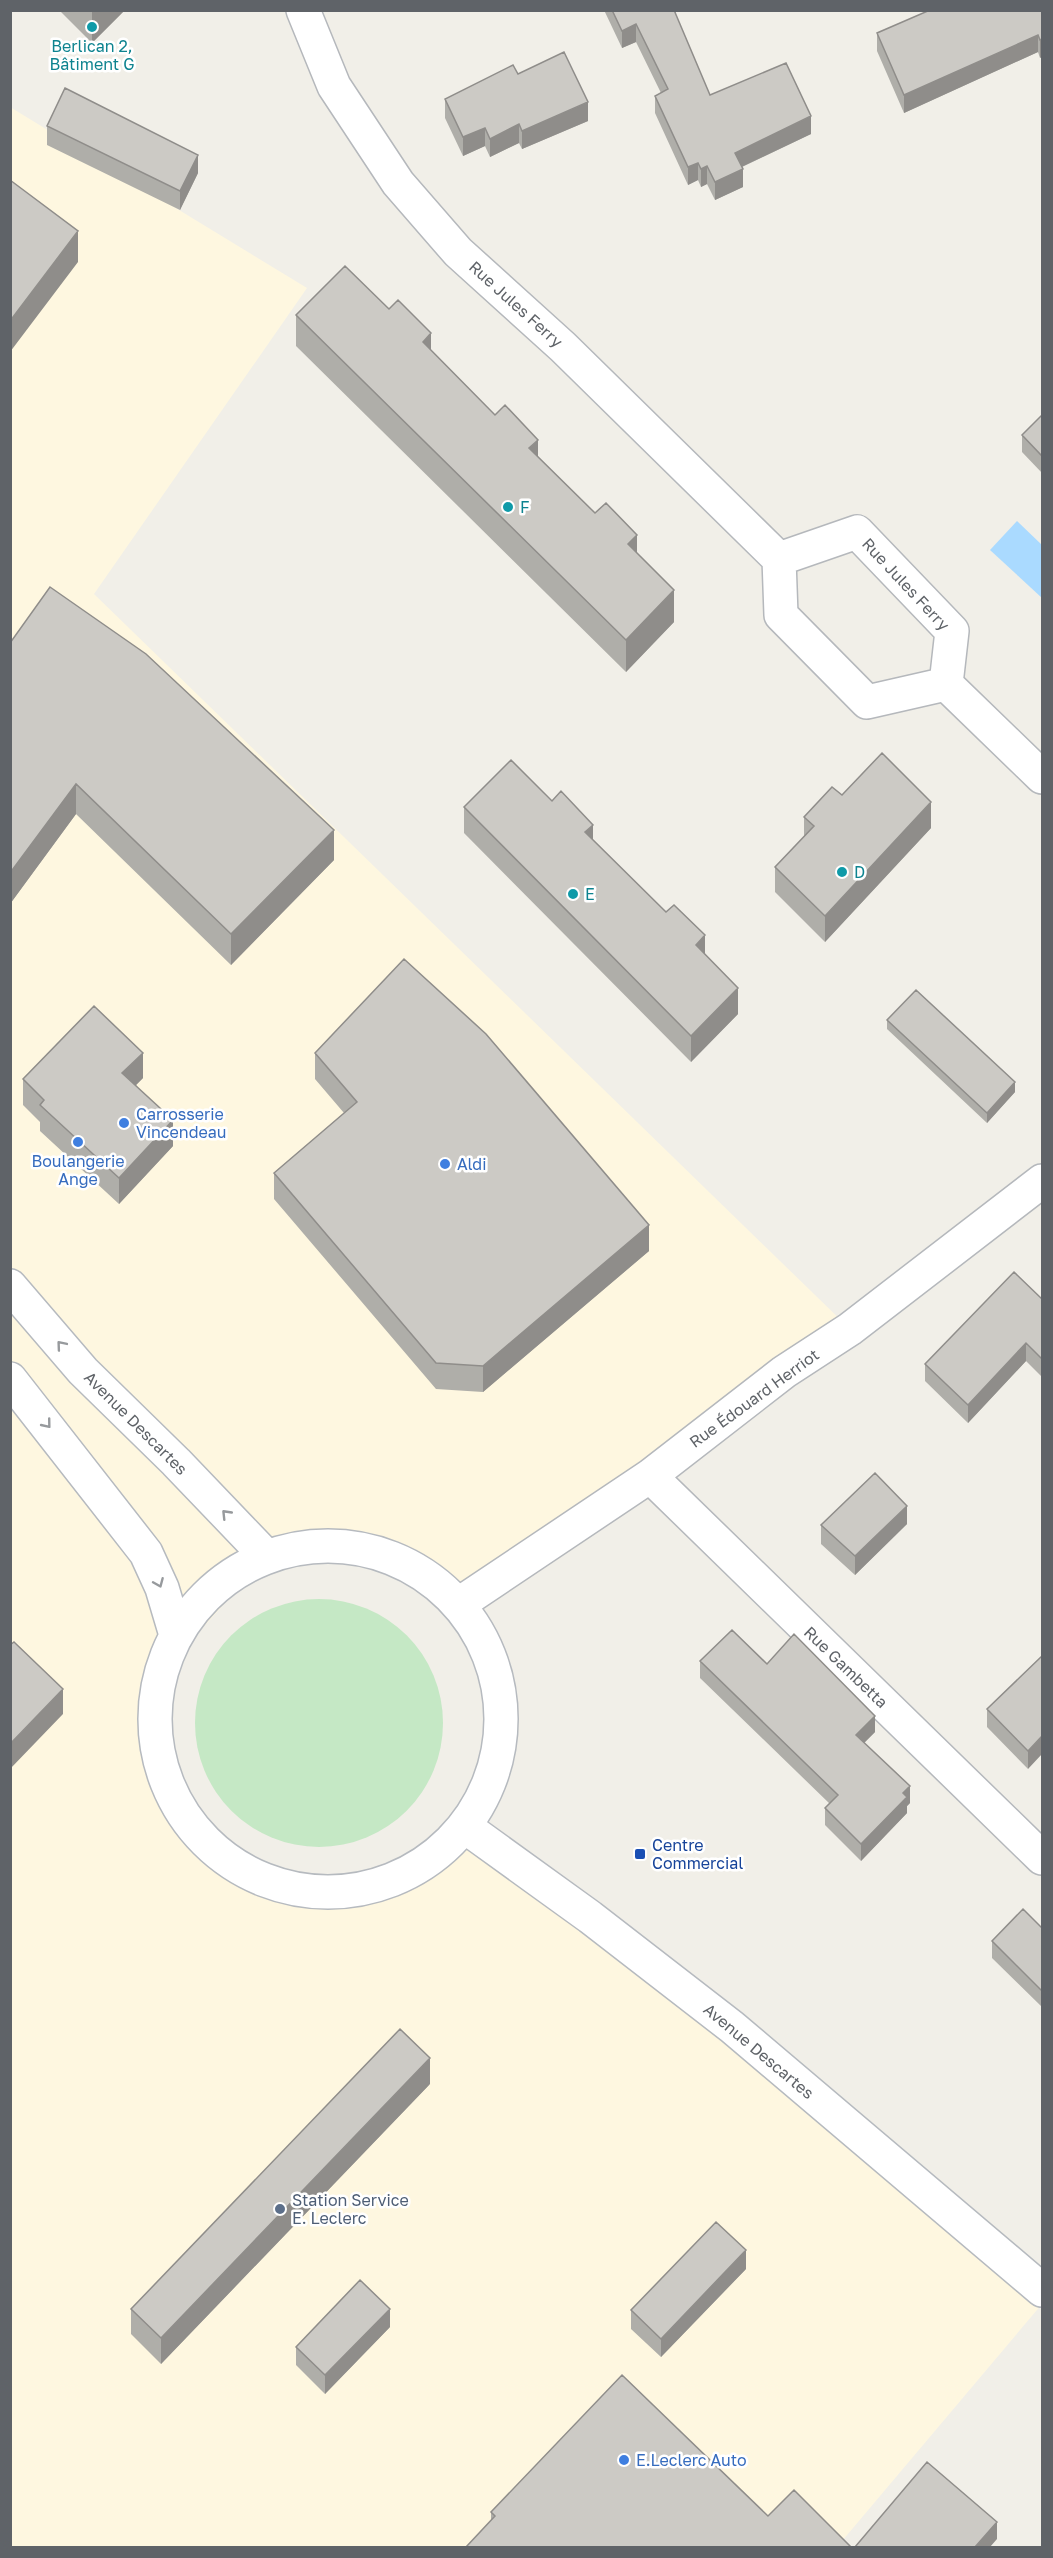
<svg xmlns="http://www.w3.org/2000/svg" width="1053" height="2558" font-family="'Golos Text',sans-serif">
<rect width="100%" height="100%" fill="#f1efe8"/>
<path fill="#fef7e0" d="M 10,107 L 307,288 L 94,594 L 850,1329 L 459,1604 L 436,1583 L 410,1565 L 316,1545 L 267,1556 L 159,1677 L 167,1784 L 186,1819 L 213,1849 L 241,1869 L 280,1886 L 321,1892 L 365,1888 L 407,1873 L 438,1853 L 464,1826 L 1042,2304 L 837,2547 L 11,2547 Z"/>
<path fill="#c5e8c5" d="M195 1723a124 124 0 1 1 248 0a124 124 0 1 1-248 0Z"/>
<path fill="#aadaff" d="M 1017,521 L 1042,545 L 1042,598 L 990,550 Z"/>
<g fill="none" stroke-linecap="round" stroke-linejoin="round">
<defs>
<path id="street" d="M 303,10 L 334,86 L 398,183 L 458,252 L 563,347 L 779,559
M 857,532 L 952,631 L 946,684 L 867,702 L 781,615 L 779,559 Z
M 946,684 L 1042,777
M 650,1476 L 1042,1858
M 459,1604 L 650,1476 L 784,1372 L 850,1329 L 1042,1181"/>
<path id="secondary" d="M 10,1286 L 83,1371 L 176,1462 L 267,1557
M 10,1379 L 146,1553 L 162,1588 L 176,1635
M155 1719a173 173 0 1 1 346 0a173 173 0 1 1-346 0Z
M 464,1826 L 590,1917 L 732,2027 L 1042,2290"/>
</defs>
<use href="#street" stroke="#b5b8bc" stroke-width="36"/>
<use href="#secondary" stroke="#b6babf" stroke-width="36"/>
<use href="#street" stroke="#fff" stroke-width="33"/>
<use href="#secondary" stroke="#fff" stroke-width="33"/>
</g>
<path fill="#afaea9" d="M 59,10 L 125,10 L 92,43 Z
M 604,10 L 676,10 L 676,16 L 710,95 L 811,134 L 742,167 L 743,187 L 715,200 L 707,184 L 701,187 L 698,180 L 688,185 L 655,113 L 655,96 L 661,93 L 636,42 L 622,48 Z
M 1042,10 L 1040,58 L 1038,52 L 904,113 L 877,51 L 877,33 Z
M 518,74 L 588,121 L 522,149 L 519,143 L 490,157 L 485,146 L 463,156 L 445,118 L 445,99 Z
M 47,126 L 198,173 L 180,210 L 47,145 Z
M 296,315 L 431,350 L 495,415 L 595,513 L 637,553 L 674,622 L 626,672 L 296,346 Z
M 1042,415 L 1042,473 L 1022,452 L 1022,435 Z
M 10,643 L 334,860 L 231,965 L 76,814 L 10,904 Z
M 842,795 L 931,828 L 825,942 L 775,892 L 775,867 L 804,837 L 804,817 Z
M 552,801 L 593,841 L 705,954 L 738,1014 L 691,1062 L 464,833 L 464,807 Z
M 887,1020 L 1015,1092 L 987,1123 L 887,1029 Z
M 315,1053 L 649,1251 L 483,1392 L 436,1389 L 274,1199 L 274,1173 L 344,1113 L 315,1079 Z
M 143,1078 L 136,1085 L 173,1146 L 119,1204 L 40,1131 L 40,1122 L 23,1105 L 23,1079 Z
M 1042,1299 L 1042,1377 L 1026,1361 L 968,1423 L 925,1381 L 925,1364 Z
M 907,1524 L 855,1575 L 821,1544 L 821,1525 Z
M 1042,1656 L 1028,1769 L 987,1727 L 987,1709 Z
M 700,1661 L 767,1664 L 875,1732 L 864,1743 L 910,1803 L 907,1806 L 907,1813 L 861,1861 L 825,1825 L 825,1808 L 830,1804 L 700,1678 Z
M 1042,1928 L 1042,2018 L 1042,2007 L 992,1958 L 992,1941 Z
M 430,2084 L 161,2364 L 131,2334 L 131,2309 Z
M 746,2269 L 661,2357 L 631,2329 L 631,2310 Z
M 390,2327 L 325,2394 L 296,2365 L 296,2347 Z
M 491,2512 L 768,2516 L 491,2521 Z"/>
<path fill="#8f8d8a" d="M 93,10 L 125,10 L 92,43 L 92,12 Z
M 636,24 L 636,42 L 622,48 L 622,31 Z
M 1038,35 L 1038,52 L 904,113 L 904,95 Z
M 1042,39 L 1042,57 L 1040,58 L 1040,40 Z
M 588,102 L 588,121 L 522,149 L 522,131 Z
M 811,116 L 811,134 L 735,170 L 735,153 Z
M 519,124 L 519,143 L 490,157 L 490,139 Z
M 485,128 L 485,146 L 463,156 L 463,137 Z
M 198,155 L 198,173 L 180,210 L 180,191 Z
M 698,163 L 698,180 L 688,185 L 688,167 Z
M 707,166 L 707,184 L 701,187 L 701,169 Z
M 743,169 L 743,187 L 715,200 L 715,182 Z
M 78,231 L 78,262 L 10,352 L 10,321 Z
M 431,333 L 431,365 L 423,342 Z
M 538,440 L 538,471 L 529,448 Z
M 637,535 L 637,566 L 628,544 Z
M 674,590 L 674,622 L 626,672 L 626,640 Z
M 76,784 L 76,814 L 10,904 L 10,873 Z
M 931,802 L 931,828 L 825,942 L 825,916 Z
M 593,825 L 593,851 L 585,832 Z
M 334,830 L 334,860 L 231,965 L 231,934 Z
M 705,935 L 705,961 L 696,945 Z
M 738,988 L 738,1014 L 691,1062 L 691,1036 Z
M 143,1053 L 143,1078 L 122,1099 L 122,1073 Z
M 1015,1082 L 1015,1092 L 987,1123 L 987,1113 Z
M 173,1120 L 173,1146 L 119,1204 L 119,1178 Z
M 649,1225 L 649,1251 L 483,1392 L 483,1366 Z
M 1026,1343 L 1026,1361 L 968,1423 L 968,1405 Z
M 907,1506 L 907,1524 L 855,1575 L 855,1556 Z
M 63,1689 L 63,1714 L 10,1769 L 10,1744 Z
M 875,1716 L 875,1732 L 856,1751 L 856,1735 Z
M 1042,1736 L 1042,1754 L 1028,1769 L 1028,1751 Z
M 910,1786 L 910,1803 L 907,1806 L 907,1813 L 861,1861 L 861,1844 L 903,1793 Z
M 430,2058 L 430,2084 L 161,2364 L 161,2338 Z
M 746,2250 L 746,2269 L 661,2357 L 661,2339 Z
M 390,2309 L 390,2327 L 325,2394 L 325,2375 Z
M 997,2522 L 997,2539 L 990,2547 L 975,2547 Z"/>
<path fill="#cccac5" stroke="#8f8d8a" stroke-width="1.5" d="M 612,10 L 674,10 L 710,95 L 786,63 L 811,116 L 735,153 L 743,169 L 715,182 L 707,166 L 701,169 L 698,163 L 688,167 L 655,96 L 668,89 L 636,24 L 622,31 Z
M 930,10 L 1042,10 L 1042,39 L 1040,40 L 1038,35 L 904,95 L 877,33 Z
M 564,52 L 588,102 L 522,131 L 519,124 L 490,139 L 485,128 L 463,137 L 445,99 L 513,65 L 518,74 Z
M 65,88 L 198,155 L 180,191 L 47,126 Z
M 10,180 L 78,231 L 10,321 Z
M 345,266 L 389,309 L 398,300 L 431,333 L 423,342 L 495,415 L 505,405 L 538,440 L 529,448 L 595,513 L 606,503 L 637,535 L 628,544 L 674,590 L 626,640 L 296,315 Z
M 1042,415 L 1042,456 L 1022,435 Z
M 50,587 L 146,654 L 334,830 L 231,934 L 76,784 L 10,873 L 10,643 Z
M 882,753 L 931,802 L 825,916 L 775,867 L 814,826 L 804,817 L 832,787 L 842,795 Z
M 511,760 L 552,801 L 561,791 L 593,825 L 585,832 L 666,912 L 674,905 L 705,935 L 696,945 L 738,988 L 691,1036 L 464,807 Z
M 404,959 L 486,1034 L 649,1225 L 483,1366 L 436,1363 L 274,1173 L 357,1102 L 315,1053 Z
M 916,990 L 1015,1082 L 987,1113 L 887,1020 Z
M 94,1006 L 143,1053 L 122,1073 L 173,1120 L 119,1178 L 40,1105 L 44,1100 L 23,1079 Z
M 1014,1272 L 1042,1299 L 1042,1359 L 1026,1343 L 968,1405 L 925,1364 Z
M 875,1473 L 907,1506 L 855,1556 L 821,1525 Z
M 732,1630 L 767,1664 L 794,1634 L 875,1716 L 856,1735 L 910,1786 L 903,1793 L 907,1797 L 861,1844 L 825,1808 L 838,1795 L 700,1661 Z
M 14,1642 L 63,1689 L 10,1744 L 10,1645 Z
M 1042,1656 L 1042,1736 L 1028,1751 L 987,1709 Z
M 1023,1909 L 1042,1928 L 1042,1991 L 992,1941 Z
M 400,2029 L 430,2058 L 161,2338 L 131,2309 Z
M 716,2222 L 746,2250 L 661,2339 L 631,2310 Z
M 360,2280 L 390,2309 L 325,2375 L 296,2347 Z
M 622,2375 L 768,2516 L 794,2490 L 851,2547 L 466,2547 L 495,2516 L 491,2512 Z
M 927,2462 L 997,2522 L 975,2547 L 855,2547 Z"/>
<defs><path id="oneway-chevron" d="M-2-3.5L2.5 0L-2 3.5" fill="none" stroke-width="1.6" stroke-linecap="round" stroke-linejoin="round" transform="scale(1.5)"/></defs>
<g stroke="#979a9d">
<use href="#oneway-chevron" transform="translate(61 1345) rotate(-130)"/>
<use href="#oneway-chevron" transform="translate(47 1424) rotate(51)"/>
<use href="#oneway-chevron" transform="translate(226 1514) rotate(-134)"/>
<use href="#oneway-chevron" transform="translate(159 1583) rotate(67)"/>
</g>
<g fill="#0f9aa8" stroke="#fff" stroke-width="2">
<circle cx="92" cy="27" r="6"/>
<circle cx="508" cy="507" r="6"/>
<circle cx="842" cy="872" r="6"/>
<circle cx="573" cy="894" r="6"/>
</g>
<g fill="#3f7fe0" stroke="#fff" stroke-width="2">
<circle cx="124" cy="1123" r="6"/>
<circle cx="78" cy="1142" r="6"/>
<circle cx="445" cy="1164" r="6"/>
<circle cx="624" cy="2460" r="6"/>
</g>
<rect fill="#1a4fb4" stroke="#fff" stroke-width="2" x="634" y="1848" width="12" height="12" rx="3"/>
<circle fill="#5c6f8a" stroke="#fff" stroke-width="2" cx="280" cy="2209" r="6"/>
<g text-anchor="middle" stroke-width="5" stroke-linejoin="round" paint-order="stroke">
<g font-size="16" fill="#0d838f" stroke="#fff" text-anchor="start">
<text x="92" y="52" text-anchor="middle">Berlican 2,<tspan x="92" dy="18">Bâtiment G</tspan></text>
<text x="520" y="513">F</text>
<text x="854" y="878">D</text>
<text x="585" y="900">E</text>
</g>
<g font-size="16" fill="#5f6368" stroke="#fff">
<text transform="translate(516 304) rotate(42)" y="6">Rue Jules Ferry</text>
<text transform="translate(906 584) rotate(47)" y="6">Rue Jules Ferry</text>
<text transform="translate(754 1398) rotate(-36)" y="6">Rue Édouard Herriot</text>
<text transform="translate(136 1423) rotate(45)" y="6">Avenue Descartes</text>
<text transform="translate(846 1667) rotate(44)" y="6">Rue Gambetta</text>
<text transform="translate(759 2051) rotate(40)" y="6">Avenue Descartes</text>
</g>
<g font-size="16" fill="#366cbe" stroke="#fff" text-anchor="start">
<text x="136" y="1120">Carrosserie<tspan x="136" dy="18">Vincendeau</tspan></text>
<text x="78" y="1167" text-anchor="middle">Boulangerie<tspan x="78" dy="18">Ange</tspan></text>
<text x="457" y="1170">Aldi</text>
<text x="636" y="2466">E.Leclerc Auto</text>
</g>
<g font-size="16" fill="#164399" stroke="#fff" text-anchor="start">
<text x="652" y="1851">Centre<tspan x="652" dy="18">Commercial</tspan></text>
</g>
<g font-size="16" fill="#4e5e75" stroke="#fff" text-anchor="start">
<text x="292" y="2206">Station Service<tspan x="292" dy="18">E. Leclerc</tspan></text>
</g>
</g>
<rect width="1053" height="2558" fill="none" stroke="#5f6368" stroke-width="24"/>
</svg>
